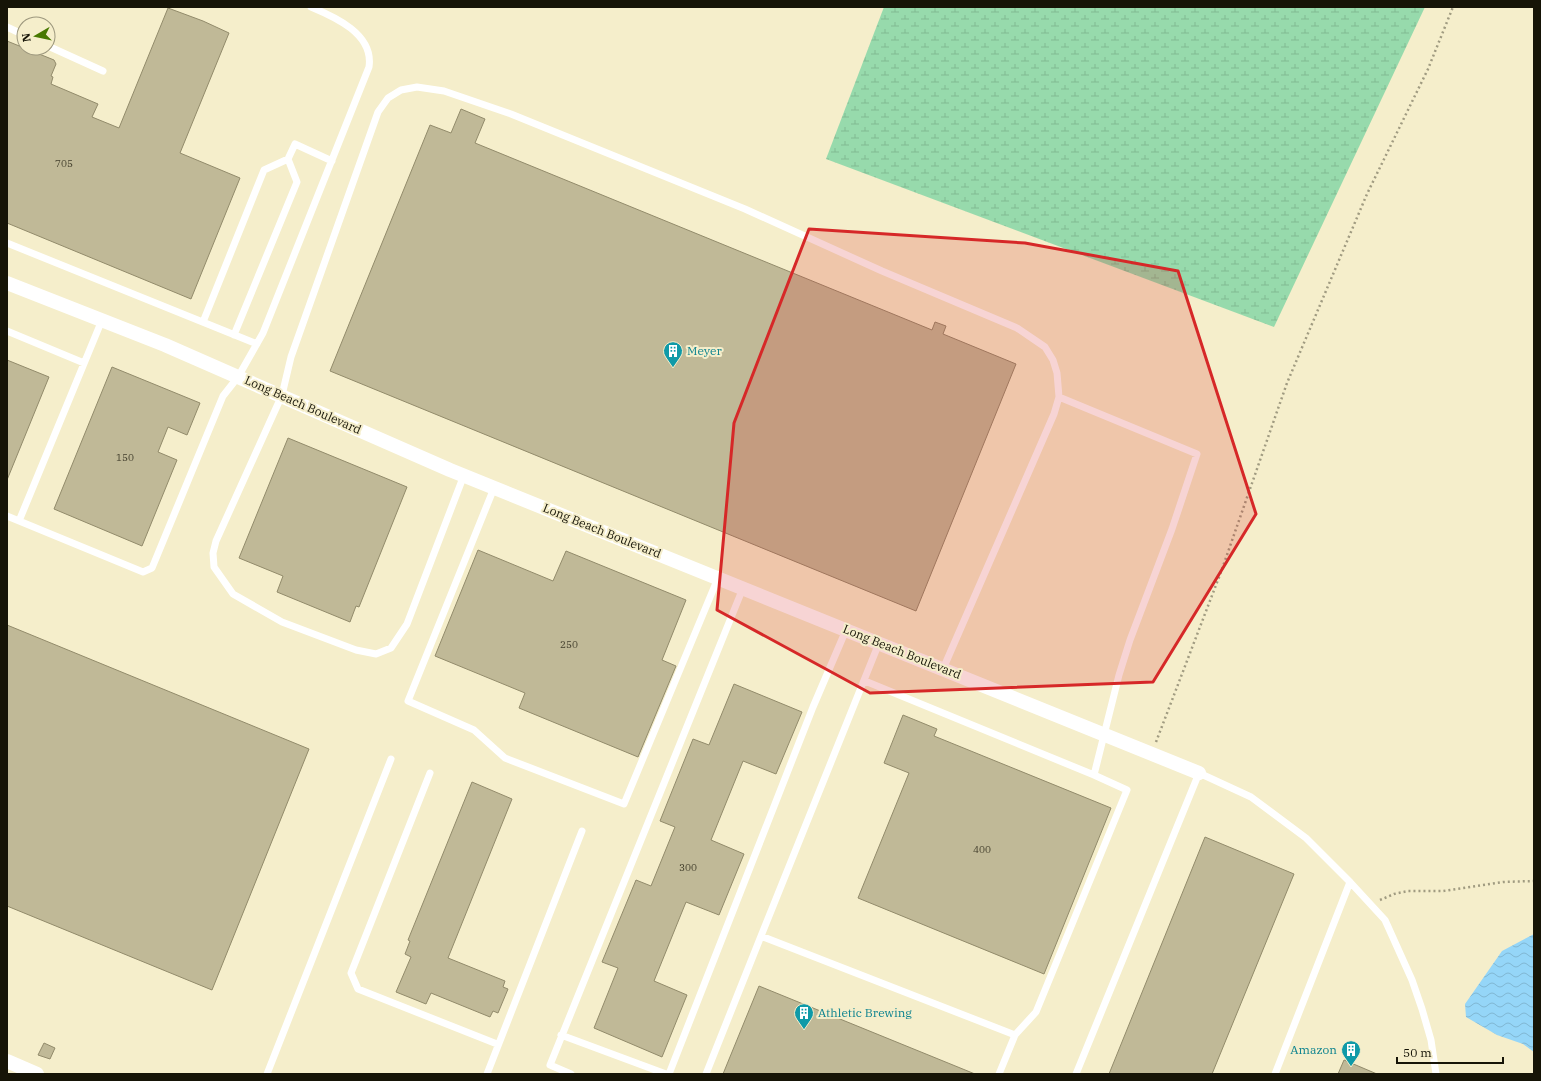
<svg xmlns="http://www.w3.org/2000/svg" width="1541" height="1081" font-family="'IBM Plex Serif',serif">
<defs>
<pattern id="wetland-marsh" width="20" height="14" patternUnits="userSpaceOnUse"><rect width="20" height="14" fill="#97daac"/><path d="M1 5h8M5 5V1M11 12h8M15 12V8" fill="none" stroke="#81ba92"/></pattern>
<pattern id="water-waves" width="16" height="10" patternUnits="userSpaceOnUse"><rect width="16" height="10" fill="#95d6f8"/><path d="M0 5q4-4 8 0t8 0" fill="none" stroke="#80b7d3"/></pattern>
</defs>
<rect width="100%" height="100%" fill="#f5eecb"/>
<path fill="url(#wetland-marsh)" d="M 884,7 L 1425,7 L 1274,327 L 826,159 Z"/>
<path fill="url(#water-waves)" d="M 1534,934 L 1534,1052 L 1523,1044 L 1497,1035 L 1466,1017 L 1465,1004 L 1502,951 Z"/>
<path fill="#c0b997" stroke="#928b6b" d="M 168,8 L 203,21 L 229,33 L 180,153 L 240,178 L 191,299 L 7,223 L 7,41 L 54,60 L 56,64 L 51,76 L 53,77 L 51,84 L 98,104 L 92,117 L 119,128 Z
M 461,109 L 485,119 L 475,143 L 932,330 L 935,322 L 946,326 L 943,334 L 1016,364 L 916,611 L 330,371 L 430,125 L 451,133 Z
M 7,360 L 49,377 L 7,480 Z
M 112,367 L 200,403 L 187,435 L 168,427 L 158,452 L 177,460 L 142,546 L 54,509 Z
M 288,438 L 407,487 L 359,607 L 356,606 L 350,622 L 277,592 L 283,576 L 239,558 Z
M 478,550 L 553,581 L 566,551 L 686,600 L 662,660 L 676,666 L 638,757 L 519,708 L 525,693 L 435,656 Z
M 7,625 L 309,749 L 212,990 L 7,906 Z
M 734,684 L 802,712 L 776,774 L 743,761 L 711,840 L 744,854 L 719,915 L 686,902 L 654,981 L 687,995 L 662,1057 L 594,1028 L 618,968 L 602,962 L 636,880 L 651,886 L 675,827 L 660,821 L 693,739 L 709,745 Z
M 903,715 L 937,729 L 934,736 L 1111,808 L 1044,974 L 858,898 L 909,773 L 884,763 Z
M 472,782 L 512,799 L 448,958 L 505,981 L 503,987 L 508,989 L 498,1013 L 493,1011 L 490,1017 L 431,993 L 426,1004 L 396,992 L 411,957 L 405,954 L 410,941 L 408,940 Z
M 1205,837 L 1294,874 L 1212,1074 L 1109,1074 Z
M 759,986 L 975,1074 L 723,1074 Z
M 44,1043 L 55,1048 L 50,1059 L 38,1055 Z
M 1344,1060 L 1377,1074 L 1338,1074 Z"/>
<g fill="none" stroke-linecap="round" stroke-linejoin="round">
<path stroke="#a09b81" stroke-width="2.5" stroke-dasharray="2 3" stroke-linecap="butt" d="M 1156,742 L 1221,572 L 1287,383 L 1367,194 L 1428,69 L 1453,7
M 1380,900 L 1394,894 L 1408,891 L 1443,891 L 1503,882 L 1534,881"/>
<path stroke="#fff" stroke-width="7" d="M 7,27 L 24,35
M 48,46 L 103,71
M 7,243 L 257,344
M 203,322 L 264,170 L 288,159 L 295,144 L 332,161
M 7,331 L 84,363
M 234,335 L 297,182 L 288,159
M 464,475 L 407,624 L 391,648 L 376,654 L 356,650 L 282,622 L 233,594 L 214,567 L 213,553 L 216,541 L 282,395 L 291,357 L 378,112 L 388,98 L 401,90 L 417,87 L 444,91 L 511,114 L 745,209 L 882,271 L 1017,328 L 1045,347 L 1053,360 L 1057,373 L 1059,397 L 1054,414 L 943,669
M 494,488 L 408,701 L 474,730 L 505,758 L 624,804 L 718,578
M 7,516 L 143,572 L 152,568 L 223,396 L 238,377 L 263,333 L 369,67 C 374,34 335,17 311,7
M 19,521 L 102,320
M 879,643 L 761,936 L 1015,1035
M 865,681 L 1094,775
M 430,773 L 351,973 L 358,989 L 497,1044
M 561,1035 L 666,1074
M 267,1074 L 391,759
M 487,1074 L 582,831
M 571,1074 L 550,1065 L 743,588
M 669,1074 L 813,707 L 846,630
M 706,1074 L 761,936
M 999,1074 L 1015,1035 L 1036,1012 L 1127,790 L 1094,775 L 1119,675 L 1130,640 L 1172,529 L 1197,454 L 1059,397
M 1076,1074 L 1199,773 L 1251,797 L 1306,838 L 1350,882 L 1385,920 L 1412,980 L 1422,1009 L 1431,1040 L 1436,1074
M 1275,1074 L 1350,882"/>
<path stroke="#fff" stroke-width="14" d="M 7,283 L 165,345 L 450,470 L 1199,773
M 7,1061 L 37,1074"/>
</g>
<path fill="#d62828" fill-opacity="0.2" stroke="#d62828" stroke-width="3" stroke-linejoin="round" d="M 809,229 L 1025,243 L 1178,271 L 1256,514 L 1153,682 L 870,693 L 717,610 L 734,423 Z"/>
<defs>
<symbol id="building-pin" viewBox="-11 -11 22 30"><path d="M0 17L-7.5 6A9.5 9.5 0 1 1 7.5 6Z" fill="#0f9aa8" stroke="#f5eecb"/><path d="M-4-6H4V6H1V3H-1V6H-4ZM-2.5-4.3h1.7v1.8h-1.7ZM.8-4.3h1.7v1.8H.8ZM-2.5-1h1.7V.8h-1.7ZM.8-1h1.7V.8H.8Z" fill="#fff"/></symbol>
</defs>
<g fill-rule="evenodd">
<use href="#building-pin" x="662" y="340" width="22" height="30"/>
<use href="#building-pin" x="793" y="1002" width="22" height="30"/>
<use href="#building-pin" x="1340" y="1039" width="22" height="30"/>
</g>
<g text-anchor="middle" stroke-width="4" stroke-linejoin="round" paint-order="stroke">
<g font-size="10" fill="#403d2b">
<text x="64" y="167">705</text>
<text x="125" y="461">150</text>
<text x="569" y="648">250</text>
<text x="982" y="853">400</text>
<text x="688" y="871">300</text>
</g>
<g font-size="12" fill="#0d838f" stroke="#f5eecb" text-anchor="start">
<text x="687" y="355">Meyer</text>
<text x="818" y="1017">Athletic Brewing</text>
<text x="1337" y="1054" text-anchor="end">Amazon</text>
</g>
<g font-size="12" fill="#161407" stroke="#f5eecb">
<text transform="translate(303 405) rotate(24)" y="4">Long Beach Boulevard</text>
<text transform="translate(602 531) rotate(22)" y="4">Long Beach Boulevard</text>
<text transform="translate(902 652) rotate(22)" y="4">Long Beach Boulevard</text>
</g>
</g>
<rect width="1541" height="1081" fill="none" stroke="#161407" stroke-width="16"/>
<g transform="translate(36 36) rotate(261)"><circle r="19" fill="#f5eecb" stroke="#9c977d"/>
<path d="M0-3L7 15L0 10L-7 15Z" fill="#487901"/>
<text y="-6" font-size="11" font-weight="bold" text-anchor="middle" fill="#161407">N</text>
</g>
<path d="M1397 1057v6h106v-6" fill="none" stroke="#161407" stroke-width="2"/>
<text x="1403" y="1057" font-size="12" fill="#161407" stroke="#f5eecb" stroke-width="3" paint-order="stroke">50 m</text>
</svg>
